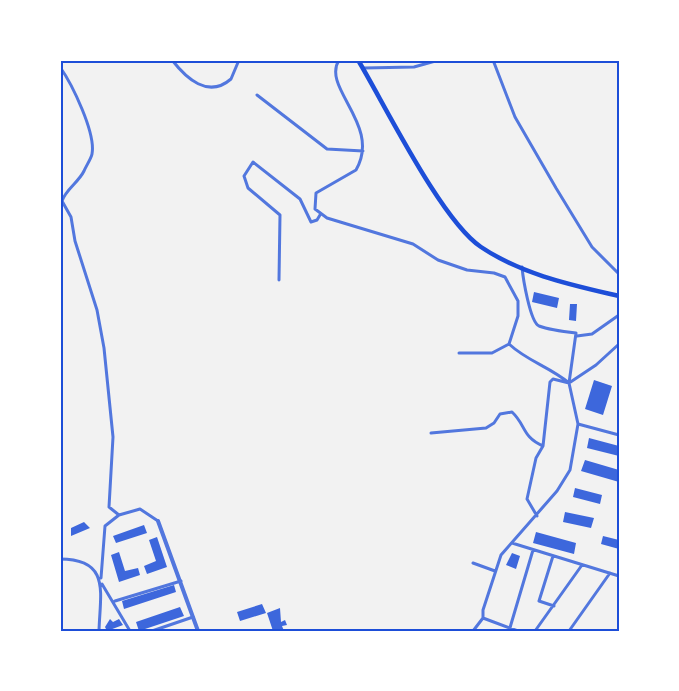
<svg xmlns="http://www.w3.org/2000/svg" width="679" height="691" font-family="Roboto,sans-serif">
<rect width="100%" height="100%" fill="#f2f2f2"/>
<path fill="#3d67dc" d="M 534,292 L 559,298 L 557,308 L 532,302 Z
M 570,304 L 577,304 L 576,321 L 569,320 Z
M 594,380 L 612,386 L 603,415 L 585,409 Z
M 589,438 L 619,446 L 619,456 L 587,448 Z
M 585,460 L 619,470 L 619,482 L 581,471 Z
M 575,488 L 602,495 L 600,504 L 573,497 Z
M 565,512 L 594,518 L 591,528 L 563,522 Z
M 84,522 L 90,528 L 71,536 L 71,528 Z
M 144,525 L 147,533 L 116,543 L 113,536 Z
M 536,532 L 576,543 L 574,554 L 533,543 Z
M 603,536 L 619,540 L 619,549 L 601,544 Z
M 157,537 L 167,567 L 147,574 L 144,566 L 156,561 L 149,540 Z
M 119,552 L 125,571 L 138,568 L 140,575 L 119,582 L 111,555 Z
M 512,553 L 520,556 L 516,569 L 506,565 Z
M 174,585 L 176,592 L 124,609 L 122,601 Z
M 262,604 L 266,613 L 240,621 L 237,612 Z
M 180,607 L 184,616 L 139,631 L 136,622 Z
M 280,608 L 281,622 L 285,620 L 287,625 L 282,626 L 284,631 L 273,631 L 267,613 Z
M 110,619 L 113,622 L 119,619 L 123,625 L 107,631 L 105,627 Z"/>
<g fill="none" stroke-linecap="round" stroke-linejoin="round">
<path stroke="#5277de" stroke-width="3" d="M 172,60 C 186,78 208,99 231,79 L 239,60
M 339,60 C 321,88 382,125 356,170 L 316,193 L 315,209 L 327,218 L 413,244 L 438,260 L 467,270 L 494,273 L 505,277 L 518,301 L 518,316 L 509,344 C 527,361 550,367 569,383
M 493,60 L 515,117 L 556,188 L 592,247 L 619,274
M 60,67 C 72,84 96,133 92,154 C 91,159 86,166 84,171 C 78,183 66,189 62,201 L 71,217 L 75,241 L 97,310 L 104,348 L 113,437 L 109,507 L 119,515 L 140,509 L 158,521
M 364,68 L 414,67 L 439,60
M 257,95 L 327,149 L 363,151
M 279,280 L 280,215 L 248,188 L 244,176 L 253,162 L 300,199 L 311,222 L 317,220 L 320,215
M 577,336 L 592,334 L 619,315
M 459,353 L 492,353 L 509,344
M 578,424 L 619,435
M 431,433 L 486,428 L 494,423 L 500,414 L 512,412 C 526,425 522,437 543,446 L 550,382 L 553,379 L 569,383 L 596,365 L 619,344
M 537,516 L 527,499 L 536,458 L 543,446
M 512,543 L 619,576
M 553,556 L 539,601 L 554,606
M 60,559 C 111,559 100,593 99,631
M 473,563 L 495,571
M 101,578 L 105,526 L 119,515
M 102,584 L 130,631
M 115,601 L 181,581
M 152,631 L 193,617
M 473,631 L 483,618
M 509,631 L 533,550
M 518,631 L 483,618 L 483,610 L 501,555 L 557,491 L 570,470 L 578,424 L 569,383 L 576,333 C 567,332 547,329 539,326 C 530,322 523,278 522,267
M 535,631 L 582,565
M 569,631 L 610,573"/>
<path stroke="#5277de" stroke-width="4" d="M 158,521 L 198,631"/>
<path stroke="#1d4ed8" stroke-width="4.5" d="M 358,60 C 385,105 441,220 481,247 C 523,275 572,285 619,296"/>
</g>
<rect width="679" height="691" fill="none" stroke="#ffffff" stroke-width="123"/>
<rect x="62" y="62" width="556" height="568" fill="none" stroke="#1d4ed8" stroke-width="2"/>
</svg>
